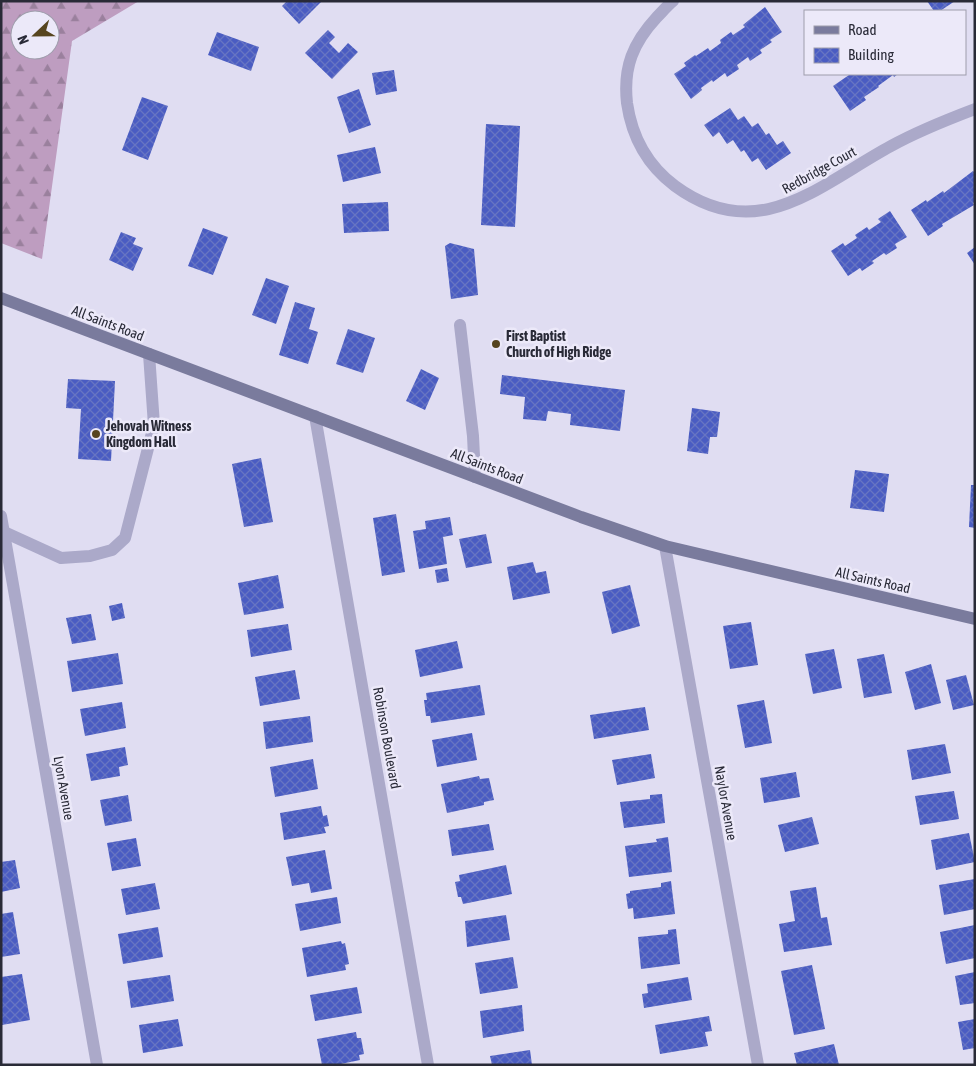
<svg xmlns="http://www.w3.org/2000/svg" width="976" height="1066" font-family="'Asap Condensed',sans-serif">
<defs>
<pattern id="forest-firs" width="22" height="20" patternUnits="userSpaceOnUse" patternTransform="scale(1.25)"><rect width="22" height="20" fill="#be9dc0"/><path d="M5 1l3.5 6h-7zM16 11l3.5 6h-7z" fill="#9a809d"/></pattern>
<pattern id="building-cross-hatch" width="8" height="8" patternUnits="userSpaceOnUse" patternTransform="scale(1.25)"><rect width="8" height="8" fill="#4a5cc2"/><path d="M0 0l8 8M0 8l8-8" fill="none" stroke="#6775c2"/></pattern>
</defs>
<rect width="100%" height="100%" fill="#e0ddf2"/>
<path fill="url(#forest-firs)" fill-rule="evenodd" d="M 1,1 L 139,1 L 72,41 L 42,259 L 1,243 ZM 20,20 L 50,20 L 50,50 L 20,50 Z"/>
<path fill="url(#building-cross-hatch)" d="M 287,1 L 322,1 L 299,24 L 282,6 Z
M 927,1 L 955,1 L 940,11 L 934,11 Z
M 765,7 L 782,32 L 770,40 L 772,42 L 760,50 L 762,53 L 750,61 L 748,57 L 737,65 L 739,69 L 727,77 L 725,73 L 713,82 L 712,80 L 701,88 L 702,90 L 691,99 L 674,74 L 686,66 L 684,63 L 695,55 L 696,56 L 708,48 L 710,51 L 721,43 L 720,40 L 731,32 L 733,35 L 745,27 L 743,25 Z
M 328,30 L 335,37 L 329,43 L 339,53 L 348,43 L 358,52 L 332,79 L 305,53 Z
M 217,32 L 259,47 L 251,71 L 208,55 Z
M 394,70 L 397,91 L 376,95 L 372,73 Z
M 848,74 L 898,74 L 894,77 L 893,75 L 878,86 L 879,87 L 864,97 L 866,100 L 850,111 L 833,86 L 849,75 Z
M 359,89 L 371,125 L 349,133 L 337,97 Z
M 142,97 L 168,106 L 148,160 L 122,150 Z
M 730,108 L 738,120 L 744,116 L 752,127 L 758,123 L 766,135 L 769,133 L 777,145 L 783,141 L 791,153 L 766,170 L 758,158 L 752,162 L 744,150 L 741,152 L 733,140 L 727,144 L 719,132 L 713,137 L 704,125 Z
M 486,124 L 520,126 L 515,227 L 481,225 Z
M 375,147 L 381,173 L 343,182 L 337,155 Z
M 973,171 L 975,173 L 975,202 L 973,203 L 974,205 L 942,224 L 943,226 L 928,236 L 911,210 L 926,200 L 927,202 L 943,191 L 944,193 Z
M 388,202 L 389,231 L 344,233 L 342,204 Z
M 890,211 L 907,237 L 895,244 L 897,248 L 886,255 L 884,253 L 872,261 L 874,263 L 862,271 L 860,268 L 848,276 L 831,251 L 843,243 L 845,246 L 857,238 L 855,235 L 867,227 L 869,230 L 881,222 L 878,219 Z
M 203,228 L 228,237 L 213,275 L 188,266 Z
M 121,232 L 136,238 L 133,244 L 143,248 L 133,271 L 109,260 Z
M 450,243 L 474,249 L 478,295 L 451,299 L 445,246 Z
M 975,247 L 975,265 L 967,253 Z
M 266,278 L 289,286 L 276,324 L 252,315 Z
M 295,302 L 315,308 L 309,329 L 318,332 L 308,364 L 279,355 Z
M 348,329 L 375,338 L 363,373 L 336,364 Z
M 421,369 L 439,378 L 425,410 L 406,401 Z
M 502,375 L 625,390 L 620,431 L 570,425 L 571,414 L 548,411 L 546,421 L 523,419 L 525,397 L 500,394 Z
M 68,379 L 115,381 L 111,461 L 78,459 L 81,409 L 66,408 Z
M 692,408 L 720,412 L 717,437 L 710,437 L 708,454 L 687,451 Z
M 261,458 L 273,522 L 244,527 L 232,464 Z
M 855,470 L 889,474 L 884,512 L 850,508 Z
M 971,485 L 975,485 L 975,528 L 969,527 Z
M 396,514 L 405,572 L 382,576 L 373,518 Z
M 450,517 L 453,535 L 443,537 L 447,564 L 419,569 L 413,531 L 426,529 L 425,521 Z
M 486,534 L 492,563 L 466,568 L 459,539 Z
M 533,562 L 536,573 L 546,571 L 550,593 L 513,600 L 507,567 Z
M 447,568 L 449,581 L 437,583 L 435,570 Z
M 278,575 L 284,608 L 244,615 L 238,583 Z
M 630,585 L 640,626 L 612,634 L 602,592 Z
M 122,603 L 125,618 L 112,621 L 109,606 Z
M 91,614 L 96,640 L 72,644 L 66,618 Z
M 751,622 L 758,665 L 730,669 L 723,626 Z
M 288,624 L 292,650 L 251,657 L 247,630 Z
M 457,641 L 463,668 L 420,677 L 415,650 Z
M 834,649 L 842,688 L 813,694 L 805,654 Z
M 118,653 L 123,684 L 72,692 L 67,661 Z
M 884,654 L 892,693 L 864,698 L 857,659 Z
M 931,664 L 941,703 L 915,710 L 905,672 Z
M 295,670 L 300,699 L 260,706 L 255,677 Z
M 966,675 L 974,705 L 953,710 L 946,680 Z
M 480,685 L 485,715 L 431,723 L 430,716 L 426,716 L 424,700 L 427,700 L 426,693 Z
M 764,700 L 772,743 L 745,748 L 737,705 Z
M 122,702 L 126,728 L 85,736 L 80,709 Z
M 645,707 L 649,730 L 594,739 L 590,715 Z
M 310,716 L 313,742 L 266,749 L 263,722 Z
M 472,733 L 477,760 L 437,767 L 432,740 Z
M 945,744 L 951,773 L 912,780 L 907,750 Z
M 125,747 L 128,765 L 119,767 L 120,776 L 91,781 L 86,754 Z
M 651,754 L 655,778 L 617,785 L 612,760 Z
M 313,759 L 318,789 L 275,797 L 270,767 Z
M 796,772 L 800,797 L 764,803 L 760,778 Z
M 479,776 L 480,779 L 489,778 L 494,800 L 484,802 L 484,805 L 447,813 L 441,784 Z
M 954,791 L 959,819 L 920,825 L 915,796 Z
M 662,794 L 665,823 L 624,828 L 620,802 L 650,799 L 650,795 Z
M 128,795 L 132,821 L 105,826 L 100,800 Z
M 321,806 L 323,816 L 327,815 L 329,826 L 324,827 L 326,833 L 284,840 L 280,813 Z
M 812,817 L 819,844 L 785,852 L 778,825 Z
M 489,824 L 494,850 L 452,856 L 448,830 Z
M 969,833 L 975,862 L 936,870 L 931,840 Z
M 668,837 L 672,872 L 629,877 L 625,846 L 657,842 L 656,839 Z
M 136,838 L 141,866 L 112,871 L 107,843 Z
M 325,850 L 332,889 L 311,893 L 309,883 L 292,886 L 286,857 Z
M 15,860 L 20,888 L 1,892 L 1,862 Z
M 506,865 L 512,894 L 463,904 L 461,897 L 458,897 L 455,882 L 460,881 L 459,875 Z
M 975,879 L 975,909 L 944,915 L 939,885 Z
M 671,881 L 675,914 L 634,919 L 633,908 L 628,909 L 626,894 L 630,893 L 630,891 L 661,887 L 661,883 Z
M 155,883 L 160,909 L 126,915 L 121,889 Z
M 816,887 L 821,918 L 827,917 L 832,945 L 784,952 L 779,924 L 795,921 L 790,891 Z
M 337,897 L 341,923 L 300,931 L 295,904 Z
M 13,912 L 20,954 L 1,957 L 1,914 Z
M 506,915 L 510,940 L 467,947 L 465,921 Z
M 975,925 L 975,958 L 946,964 L 940,932 Z
M 158,927 L 163,957 L 123,964 L 118,934 Z
M 676,929 L 680,964 L 641,969 L 638,937 L 668,934 L 668,930 Z
M 341,941 L 342,944 L 345,943 L 349,964 L 345,965 L 346,970 L 307,977 L 302,948 Z
M 513,957 L 518,988 L 480,994 L 475,963 Z
M 812,965 L 825,1029 L 794,1035 L 781,971 Z
M 975,972 L 975,1003 L 960,1005 L 955,976 Z
M 22,974 L 30,1020 L 2,1025 L 1,977 Z
M 170,975 L 174,1001 L 131,1008 L 127,981 Z
M 688,977 L 692,1000 L 644,1008 L 642,994 L 648,993 L 647,984 Z
M 357,987 L 362,1013 L 315,1021 L 310,995 Z
M 522,1005 L 524,1031 L 483,1038 L 480,1011 Z
M 709,1016 L 712,1031 L 705,1032 L 708,1046 L 660,1054 L 655,1025 Z
M 178,1019 L 183,1046 L 143,1053 L 139,1025 Z
M 975,1019 L 975,1048 L 963,1050 L 958,1022 Z
M 356,1032 L 357,1038 L 361,1038 L 364,1054 L 359,1055 L 360,1060 L 336,1065 L 322,1065 L 317,1039 Z
M 834,1044 L 839,1065 L 797,1065 L 794,1053 Z
M 530,1050 L 532,1065 L 492,1065 L 490,1056 Z"/>
<g fill="none" stroke-linecap="round" stroke-linejoin="round">
<path stroke="#aba9c9" stroke-width="12" d="M 460,325 L 473,436 L 475,477
M 4,532 L 61,558 L 90,556 L 112,550 L 125,538 L 154,425 L 149,354"/>
<path stroke="#aba9c9" stroke-width="12" d="M 673,1 C 667,6 662,12 657,17 C 633,43 623,67 627,103 C 632,138 647,165 675,186 C 758,247 819,185 891,146 C 918,131 946,120 975,109
M 315,416 L 428,1065
M 1,516 L 97,1065
M 665,546 L 758,1065"/>
<path stroke="#7a7b9d" stroke-width="12" d="M 1,298 L 581,517 L 665,546 L 975,619"/>
</g>
<g fill="#57451f" stroke="#ece9f9" stroke-width="2">
<circle cx="496" cy="344" r="5"/>
<circle cx="96" cy="434" r="5"/>
</g>
<g text-anchor="middle" stroke-width="5" stroke-linejoin="round" paint-order="stroke">
<g font-size="14" fill="#292a37" stroke="#ece9f9">
<text transform="translate(819 170) rotate(-29)" y="5">Redbridge Court</text>
<text transform="translate(108 323) rotate(21)" y="5">All Saints Road</text>
<text transform="translate(487 466) rotate(21)" y="5">All Saints Road</text>
<text transform="translate(873 580) rotate(13)" y="5">All Saints Road</text>
<text transform="translate(387 738) rotate(80)" y="5">Robinson Boulevard</text>
<text transform="translate(64 788) rotate(80)" y="5">Lyon Avenue</text>
<text transform="translate(726 803) rotate(80)" y="5">Naylor Avenue</text>
</g>
<g font-size="14" font-weight="bold" fill="#292a37" stroke="#ece9f9" text-anchor="start">
<text x="506" y="341">First Baptist<tspan x="506" dy="16">Church of High Ridge</tspan></text>
<text x="106" y="431">Jehovah Witness<tspan x="106" dy="16">Kingdom Hall</tspan></text>
</g>
</g>
<rect width="976" height="1066" fill="none" stroke="#292a37" stroke-width="5"/>
<rect x="804" y="10" width="162" height="65" fill="#ece9f9" stroke="#9e9dab"/>
<rect x="814" y="26" width="25" height="8" fill="#7a7b9d" stroke="#9e9dab"/>
<text x="848" y="35" font-size="15" fill="#292a37">Road</text>
<rect x="814" y="48" width="25" height="15" fill="url(#building-cross-hatch)" stroke="#9e9dab"/>
<text x="848" y="60" font-size="15" fill="#292a37">Building</text>
<g transform="translate(35 35) rotate(248)"><circle r="24" fill="#ece9f9" stroke="#9e9dab"/>
<path d="M0-4L9 19L0 12L-9 19Z" fill="#57451f"/>
<text y="-8" font-size="14" font-weight="bold" text-anchor="middle" fill="#292a37">N</text>
</g>
</svg>
